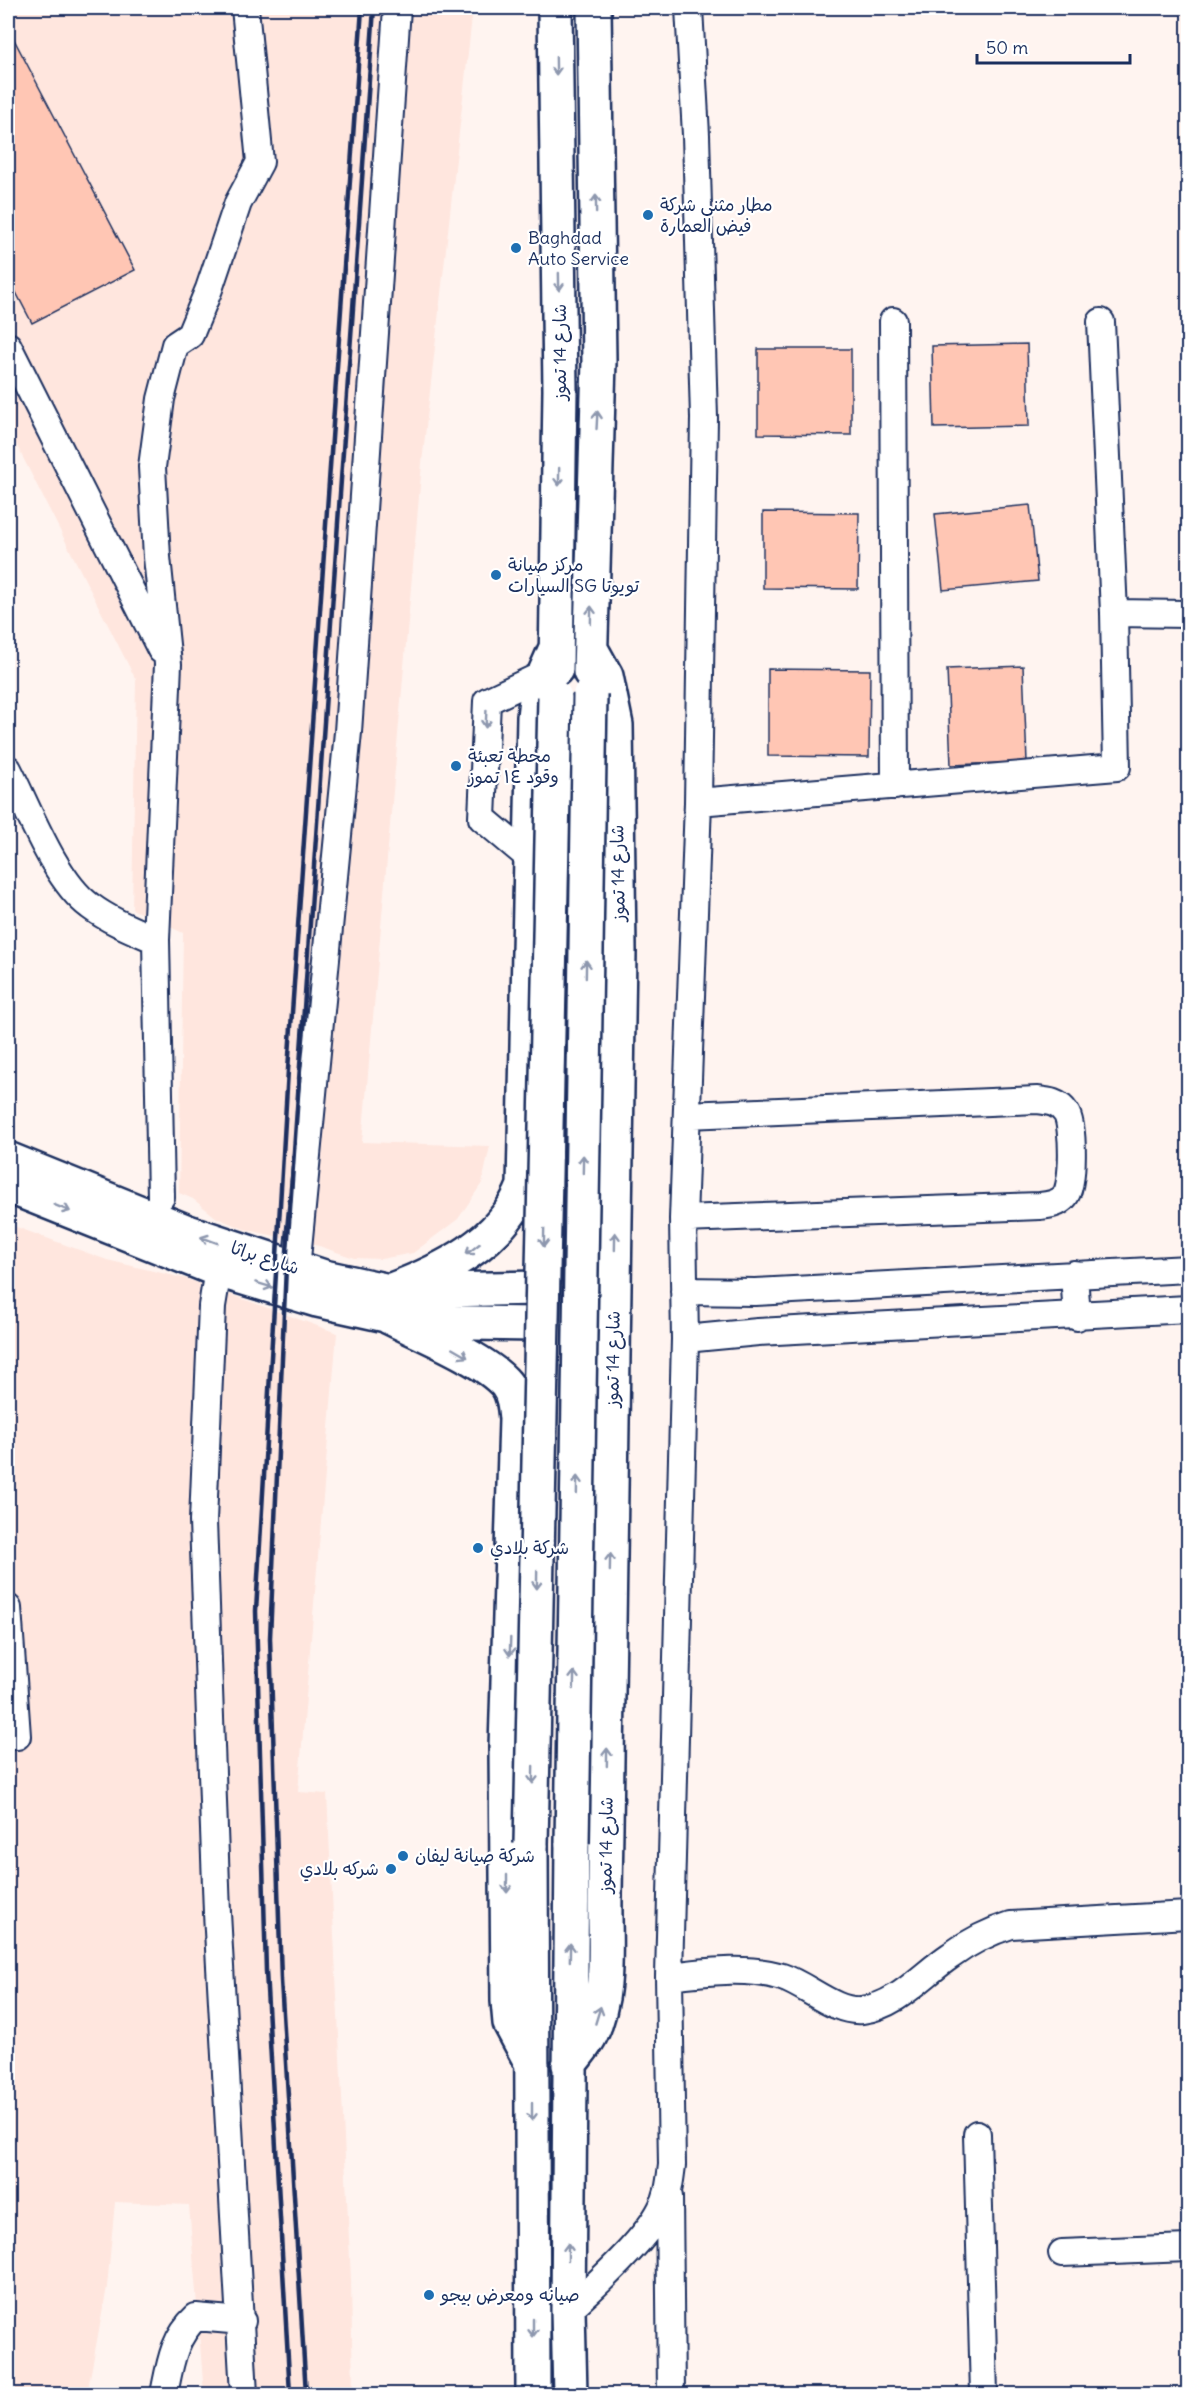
<svg xmlns="http://www.w3.org/2000/svg" width="1196" height="2402" font-family="Delius,'Playpen Sans Arabic',sans-serif">
<rect width="100%" height="100%" fill="#fff4f0"/>
<filter id="ink" filterUnits="userSpaceOnUse"><feTurbulence type="fractalNoise" baseFrequency=".0167" numOctaves="2"/><feDisplacementMap in="SourceGraphic" scale="12" xChannelSelector="R" yChannelSelector="G"/><feConvolveMatrix kernelMatrix="1 2 1 2 8 2 1 2 1" color-interpolation-filters="sRGB"/></filter>
<g filter="url(#ink)">
<path fill="#ffe6de" d="M 8,8 L 473,8 L 422,463 L 362,1142 L 490,1146 L 482,1183 L 458,1219 L 413,1253 L 381,1259 L 354,1258 L 319,1246 L 244,1229 L 217,1218 L 193,1199 L 179,1193 L 183,933 L 132,909 L 136,680 L 15,442 L 8,439 Z
M 8,1224 L 107,1260 L 187,1279 L 337,1333 L 298,1792 L 327,1794 L 351,2279 L 353,2394 L 204,2394 L 189,2205 L 115,2202 L 107,2287 L 87,2394 L 8,2394 Z"/>
<path fill="#ffc6b4" stroke="#1b2f5e" stroke-width="1.5" d="M 8,28 L 135,270 L 32,323 L 8,277 Z
M 1027,344 L 1029,426 L 934,428 L 932,346 Z
M 758,349 L 851,349 L 851,435 L 758,434 Z
M 1030,505 L 1038,581 L 943,590 L 935,514 Z
M 763,512 L 859,513 L 858,589 L 763,588 Z
M 1023,666 L 1027,762 L 951,765 L 947,669 Z
M 768,669 L 870,670 L 869,757 L 768,756 Z"/>
<g fill="none" stroke-linecap="round" stroke-linejoin="round">
<defs>
<path id="minor" d="M 893,321 L 895,786
M 8,346 L 161,650
M 1114,613 L 1188,614
M 8,769 C 28,808 55,881 90,906 C 110,921 133,930 156,940
M 698,802 L 1117,767 L 1114,613 L 1101,322
M 532,860 L 482,818 L 487,701 L 542,675
M 161,1197 L 156,940 L 168,664 L 157,557 L 152,467 L 161,399 L 175,345 L 190,335 L 209,289 L 238,203 L 260,162 L 245,8
M 683,1219 L 1040,1206 C 1049,1205 1059,1204 1065,1196 C 1074,1185 1074,1125 1066,1113 C 1059,1102 1048,1101 1037,1100 L 687,1115
M 296,1269 L 348,732 L 397,8
M 218,1270 L 212,1306 L 203,1521 L 217,1913 L 244,2394
M 1074,1274 L 1077,1317
M 684,1291 L 755,1292 L 1188,1269
M 685,1339 L 758,1332 L 1188,1309
M 8,1608 L 17,1736
M 669,1976 C 705,1972 747,1966 782,1977 C 807,1985 835,2013 862,2010 C 897,2006 923,1974 950,1956 C 969,1942 988,1932 1011,1925 L 1188,1915
M 977,2134 L 984,2394
M 669,2197 L 671,2394
M 1062,2253 L 1188,2248
M 568,2310 C 594,2287 646,2239 661,2209 C 669,2195 670,2180 672,2165 L 669,1976 L 685,1339 L 683,1219 L 698,802 L 704,418 L 696,135 L 689,8
M 164,2394 C 170,2365 173,2338 196,2317 L 242,2321"/>
<path id="major" d="M 555,8 L 560,390 L 556,669
M 590,672 L 599,361 L 594,8
M 8,1159 L 188,1232 L 324,1277 L 389,1291 L 537,1288
M 8,1186 L 218,1270 L 317,1300 L 417,1322 L 536,1324
M 389,1291 C 442,1271 502,1243 524,1186 L 534,717 L 537,691 L 556,648
M 389,1317 C 419,1332 485,1359 506,1384 C 514,1394 515,1407 516,1419 L 506,1747 L 508,2001 L 510,2023 L 532,2064
M 531,1844 L 533,2394
M 569,2065 C 576,2055 586,2045 591,2034 C 611,1993 604,1940 605,1895 L 619,951 L 616,725 L 606,676 L 591,649
M 570,2394 L 568,2310 L 572,1843"/>
</defs>
<use href="#minor" stroke="#1b2f5e" stroke-width="30"/>
<use href="#major" stroke="#1b2f5e" stroke-width="38"/>
<use href="#minor" stroke="#fff" stroke-width="26"/>
<use href="#major" stroke="#fff" stroke-width="33"/>
<path stroke="#1b2f5e" stroke-width="4.5" d="M 290,2394 L 266,1971 L 256,1611 L 288,1070 L 362,8
M 306,2394 L 281,1980 L 270,1638 L 286,1266 L 374,8"/>
<defs>
<path id="major-bridge" d="M 572,1843 L 590,694
M 531,1844 L 555,697"/>
</defs>
<use href="#major-bridge" stroke="#1b2f5e" stroke-width="38" stroke-linecap="butt"/>
<use href="#major-bridge" stroke="#fff" stroke-width="33"/>
</g>
<defs><path id="oneway-shaft" d="M-6 0H5M1.5-3L5.5 0L1.5 3" fill="none" stroke-width="1.6" stroke-linecap="round" stroke-linejoin="round" transform="scale(1.5)"/></defs>
<g stroke="#8d97ae">
<use href="#oneway-shaft" transform="translate(556 66) rotate(89)"/>
<use href="#oneway-shaft" transform="translate(596 204) rotate(-91)"/>
<use href="#oneway-shaft" transform="translate(559 282) rotate(89)"/>
<use href="#oneway-shaft" transform="translate(597 420) rotate(-87)"/>
<use href="#oneway-shaft" transform="translate(559 477) rotate(91)"/>
<use href="#oneway-shaft" transform="translate(591 615) rotate(-89)"/>
<use href="#oneway-shaft" transform="translate(486 719) rotate(93)"/>
<use href="#oneway-shaft" transform="translate(586 969) rotate(-89)"/>
<use href="#oneway-shaft" transform="translate(583 1164) rotate(-89)"/>
<use href="#oneway-shaft" transform="translate(62 1208) rotate(22)"/>
<use href="#oneway-shaft" transform="translate(544 1238) rotate(91)"/>
<use href="#oneway-shaft" transform="translate(209 1240) rotate(-160)"/>
<use href="#oneway-shaft" transform="translate(615 1241) rotate(-89)"/>
<use href="#oneway-shaft" transform="translate(473 1249) rotate(142)"/>
<use href="#oneway-shaft" transform="translate(264 1285) rotate(17)"/>
<use href="#oneway-shaft" transform="translate(460 1353) rotate(30)"/>
<use href="#oneway-shaft" transform="translate(577 1485) rotate(-89)"/>
<use href="#oneway-shaft" transform="translate(610 1562) rotate(-89)"/>
<use href="#oneway-shaft" transform="translate(537 1580) rotate(91)"/>
<use href="#oneway-shaft" transform="translate(510 1647) rotate(92)"/>
<use href="#oneway-shaft" transform="translate(574 1680) rotate(-89)"/>
<use href="#oneway-shaft" transform="translate(607 1757) rotate(-89)"/>
<use href="#oneway-shaft" transform="translate(533 1775) rotate(91)"/>
<use href="#oneway-shaft" transform="translate(507 1884) rotate(90)"/>
<use href="#oneway-shaft" transform="translate(570 1952) rotate(-89)"/>
<use href="#oneway-shaft" transform="translate(598 2015) rotate(-73)"/>
<use href="#oneway-shaft" transform="translate(532 2112) rotate(90)"/>
<use href="#oneway-shaft" transform="translate(568 2252) rotate(-90)"/>
<use href="#oneway-shaft" transform="translate(533 2328) rotate(90)"/>
</g>
</g>
<g fill="#1f6fb2" stroke="#fff" stroke-width="2">
<circle cx="648" cy="215" r="6"/>
<circle cx="516" cy="248" r="6"/>
<circle cx="496" cy="575" r="6"/>
<circle cx="456" cy="766" r="6"/>
<circle cx="478" cy="1548" r="6"/>
<circle cx="403" cy="1856" r="6"/>
<circle cx="391" cy="1869" r="6"/>
<circle cx="429" cy="2295" r="6"/>
</g>
<g text-anchor="middle" stroke-width="4.5" stroke-linejoin="round" paint-order="stroke">
<g font-size="18" fill="#1b2f5e" stroke="#fff" text-anchor="start">
<text x="660" y="211">مطار مثنى شركة<tspan x="660" dy="21">فيض العمارة</tspan></text>
<text x="528" y="244">Baghdad<tspan x="528" dy="21">Auto Service</tspan></text>
<text x="508" y="571">مركز صيانة<tspan x="508" dy="21">السيارات SG تويوتا</tspan></text>
<text x="468" y="762">محطة تعبئة<tspan x="468" dy="21">وقود ١٤ تموز</tspan></text>
<text x="490" y="1554">شركة بلادي</text>
<text x="415" y="1862">شركة صيانة ليفان</text>
<text x="379" y="1875" text-anchor="end">شركه بلادي</text>
<text x="441" y="2301">صيانه ومعرض بيجو</text>
</g>
<g font-size="18" fill="#1b2f5e" stroke="#fff">
<text transform="translate(560 352) rotate(-90)" y="6">شارع 14 تموز</text>
<text transform="translate(618 873) rotate(-91)" y="6">شارع 14 تموز</text>
<text transform="translate(265 1258) rotate(18)" y="6">شارع براثا</text>
<text transform="translate(613 1359) rotate(-89)" y="6">شارع 14 تموز</text>
<text transform="translate(606 1845) rotate(-89)" y="6">شارع 14 تموز</text>
</g>
</g>
<rect width="1196" height="2402" fill="none" stroke="#fff" stroke-width="30"/>
<rect x="15" y="15" width="1166" height="2372" fill="none" stroke="#1b2f5e" stroke-width="2" filter="url(#ink)"/>
<path d="M977 54v9h153v-9" fill="none" stroke="#1b2f5e" stroke-width="3"/>
<text x="986" y="54" font-size="18" fill="#1b2f5e" stroke="#ffffff" stroke-width="4.5" paint-order="stroke">50 m</text>
</svg>
